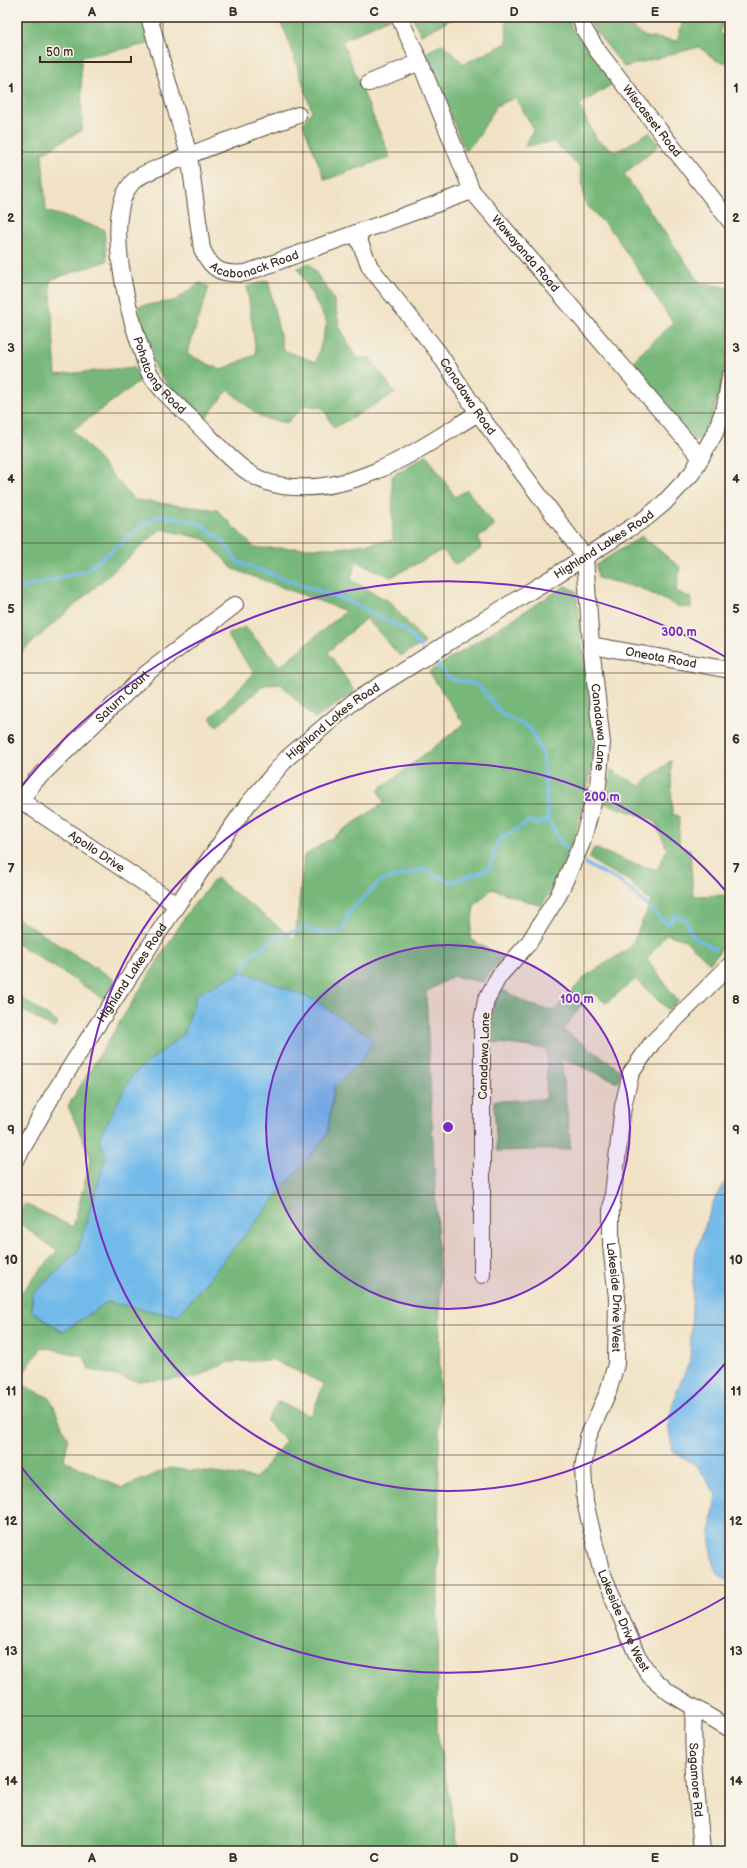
<svg xmlns="http://www.w3.org/2000/svg" width="747" height="1868" font-family="'Balsamiq Sans',sans-serif">
<rect width="100%" height="100%" fill="#f7f3e8"/>
<filter id="ink" filterUnits="userSpaceOnUse"><feTurbulence type="fractalNoise" baseFrequency=".025" numOctaves="2"/><feDisplacementMap in="SourceGraphic" scale="8" xChannelSelector="R" yChannelSelector="G"/><feConvolveMatrix kernelMatrix="1 2 1 2 8 2 1 2 1" color-interpolation-filters="sRGB"/></filter>
<filter id="wash" filterUnits="userSpaceOnUse"><feTurbulence type="fractalNoise" baseFrequency=".012" numOctaves="4" result="noise"/><feDisplacementMap in="SourceGraphic" scale="16" xChannelSelector="R" yChannelSelector="G"/><feGaussianBlur stdDeviation="0.9" result="paint"/><feColorMatrix in="noise" values="0 0 0 0 0 0 0 0 0 0 0 0 0 0 0 0 0 1.4 0 .05"/><feComposite in="paint" operator="in"/></filter>
<g filter="url(#wash)">
<rect width="100%" height="100%" fill="#f1e2c5"/>
<path fill="#77b87a" stroke="#59714c" fill-rule="evenodd" d="M 17,17 L 140,17 L 143,20 L 148,44 L 81,57 L 82,130 L 42,153 L 46,211 L 104,229 L 107,261 L 50,280 L 56,375 L 134,367 L 140,381 L 73,430 L 134,500 L 217,510 L 255,548 L 339,548 L 393,540 L 392,476 L 427,455 L 455,497 L 467,490 L 495,526 L 478,538 L 482,548 L 455,565 L 443,550 L 391,577 L 356,561 L 351,580 L 390,602 L 425,643 L 400,656 L 366,618 L 328,652 L 355,692 L 315,719 L 281,684 L 264,685 L 217,726 L 210,718 L 254,673 L 227,635 L 245,627 L 280,666 L 346,611 L 233,569 L 205,539 L 161,529 L 17,656 Z
M 278,17 L 308,17 L 310,22 L 320,17 L 391,17 L 342,41 L 390,157 L 325,180 L 303,124 L 312,111 L 287,36 Z
M 412,17 L 456,17 L 421,35 Z
M 493,17 L 568,17 L 571,27 L 614,83 L 579,105 L 597,140 L 616,152 L 649,132 L 659,145 L 624,174 L 700,283 L 730,288 C 730,325 728,370 715,406 C 712,418 706,429 702,440 L 695,441 L 631,363 L 673,323 L 615,235 L 585,203 L 580,167 L 554,142 L 525,146 L 534,129 L 515,98 L 496,106 L 477,139 L 465,151 L 425,53 L 443,44 L 464,64 L 507,43 L 506,21 Z
M 588,17 L 616,17 L 646,37 L 677,41 L 684,17 L 723,17 L 720,34 L 730,36 L 730,63 L 717,61 L 699,47 L 624,67 L 593,28 Z
M 309,263 L 333,297 L 340,328 L 356,358 L 370,358 L 395,393 L 334,428 L 323,408 L 305,405 L 287,423 L 262,418 L 228,390 L 205,419 L 181,402 L 155,368 L 138,306 L 174,301 L 200,283 L 209,287 L 187,354 L 221,370 L 256,354 L 247,287 L 268,280 L 283,350 L 316,362 L 327,323 L 298,268 Z
M 642,536 L 680,567 L 676,591 L 691,598 L 691,608 L 677,606 L 640,588 L 598,578 L 596,565 Z
M 565,586 L 576,591 L 594,742 L 589,781 L 573,841 L 552,889 L 541,906 L 492,889 L 474,906 L 470,939 L 502,957 L 483,982 L 453,976 L 426,992 L 440,1295 L 437,1732 L 459,1851 L 17,1851 L 17,1382 L 50,1398 L 68,1440 L 64,1460 L 122,1488 L 170,1468 L 256,1478 L 286,1441 L 266,1421 L 278,1402 L 311,1416 L 324,1384 L 273,1360 L 228,1362 L 195,1378 L 137,1381 L 89,1370 L 84,1356 L 42,1347 L 17,1382 L 17,1294 L 19,1295 L 57,1251 L 17,1221 L 17,1215 L 25,1204 L 73,1227 L 91,1158 L 68,1106 L 188,912 L 216,878 L 295,940 L 304,856 L 384,803 L 378,790 L 464,724 L 429,672 ZM 197,994 L 362,1060 L 334,1087 L 327,1135 L 178,1315 L 107,1302 L 62,1332 L 32,1311 L 32,1295 L 78,1251 L 132,1075 L 184,1034 Z
M 671,760 L 672,814 L 679,816 L 679,846 L 690,849 L 693,896 L 730,895 L 730,939 L 710,963 L 685,940 L 666,934 L 647,959 L 678,1001 L 668,1010 L 636,979 L 606,1003 L 591,992 L 563,1030 L 620,1070 L 618,1082 L 561,1058 L 571,1149 L 497,1151 L 494,1101 L 546,1099 L 547,1049 L 492,1042 C 491,1022 490,1007 501,989 L 530,1005 L 554,1011 L 586,976 L 631,947 L 651,902 L 628,880 L 602,867 L 589,858 L 594,848 L 629,862 L 657,870 L 667,849 L 654,820 L 604,803 L 609,789 L 611,770 L 640,786 Z
M 17,918 L 115,980 L 104,999 L 17,943 Z
M 17,995 L 58,1023 L 55,1029 L 17,1007 Z"/>
<path fill="#72baea" stroke="#567284" d="M 243,971 L 312,999 L 374,1039 L 362,1060 L 334,1087 L 327,1135 L 178,1316 L 107,1302 L 63,1332 L 32,1311 L 32,1295 L 78,1251 L 106,1156 L 99,1138 L 132,1075 L 184,1034 L 197,994 Z
M 730,1179 L 730,1581 C 700,1574 713,1516 716,1495 L 699,1468 L 672,1451 L 668,1422 L 676,1393 L 690,1361 L 694,1257 L 715,1198 L 727,1180 Z"/>
<g fill="none" stroke-linecap="round" stroke-linejoin="round">
<path stroke="#72baea" stroke-width="3.5" d="M 17,589 L 86,571 L 145,524 L 162,515 L 199,523 L 222,540 L 238,562 L 352,603 L 401,627 L 421,647
M 436,663 L 450,679 L 478,685 L 503,715 L 530,728 L 543,756 L 548,820 L 561,843 L 568,849
M 584,862 C 596,872 611,874 622,883 C 638,895 651,911 668,924 L 676,915 L 686,920 L 692,936 L 715,949
M 243,971 L 250,956 L 277,936 L 305,928 L 325,934 L 343,930 L 349,911 L 381,881 L 424,869 L 451,882 L 489,869 L 498,841 L 529,821 L 537,824 L 548,820"/>
</g>
</g>
<g filter="url(#ink)">
<g fill="none" stroke-linecap="round" stroke-linejoin="round">
<defs>
<g id="minor">
<path id="s1" d="M 149,17 L 189,155 L 202,249 C 212,271 222,275 246,273 L 472,191"/>
<path id="s2" d="M 399,17 L 420,62 L 472,191 L 701,458"/>
<path id="s3" d="M 580,17 L 584,29 L 597,50 L 730,221"/>
<path d="M 369,83 L 420,62"/>
<path id="s4" d="M 298,115 C 254,131 210,146 168,164 C 156,169 139,174 131,184 C 103,218 128,311 141,349 C 144,357 146,367 150,374 C 162,393 182,409 198,425 C 214,441 229,459 248,472 C 259,480 270,484 283,486 C 356,496 419,449 478,413"/>
<path id="s5" d="M 356,233 L 370,267 L 438,352 L 478,413 L 585,557 L 591,645 L 602,743 L 598,785 L 581,845 L 558,896 L 528,944 L 499,976 L 486,1000 L 482,1022 L 482,1275"/>
<path id="s6" d="M 591,645 L 730,670"/>
<path id="s7" d="M 17,798 L 177,905"/>
<path id="s8" d="M 21,800 L 35,781 L 147,673 L 235,605"/>
<path id="s9" d="M 730,965 L 652,1043 L 631,1073 L 623,1106 L 611,1212 L 611,1245 L 617,1298 L 616,1364 L 608,1392 L 588,1437 L 583,1469 L 585,1502 L 601,1570 L 637,1655 L 650,1676 L 670,1693 L 730,1729"/>
<path id="s10" d="M 17,1158 L 52,1096 L 88,1039 L 177,905 L 248,804 L 287,758 L 353,702 L 585,557 L 646,518 L 664,503 L 692,473 L 715,433 L 725,406 L 730,377"/>
<path id="s11" d="M 694,1708 C 691,1756 698,1803 702,1851"/>
</g>
</defs>
<use href="#minor" stroke="#564637" stroke-width="18"/>
<use href="#minor" stroke="#fff" stroke-width="16"/>
</g>
</g>
<path fill="none" stroke="#3b2a1e" stroke-width="1" stroke-opacity="0.55" d="M 163,17 L 163,1851M 303,17 L 303,1851M 444,17 L 444,1851M 584,17 L 584,1851M 17,152 L 730,152M 17,283 L 730,283M 17,413 L 730,413M 17,543 L 730,543M 17,673 L 730,673M 17,804 L 730,804M 17,934 L 730,934M 17,1064 L 730,1064M 17,1195 L 730,1195M 17,1325 L 730,1325M 17,1455 L 730,1455M 17,1585 L 730,1585M 17,1716 L 730,1716"/>
<circle cx="448" cy="1127" r="182" fill="#7b2cbf" fill-opacity=".12"/>
<g fill="none" stroke="#7b2cbf" stroke-width="2">
<circle cx="448" cy="1127" r="182"/>
<path d="M729 1359A364 364 0 1 1 729 895"/>
<path d="M729 1595A546 546 0 0 1 18 1463M18 791A546 546 0 0 1 729 659"/>
</g>
<g text-anchor="middle" stroke-width="3.5" stroke-linejoin="round" paint-order="stroke">
<g font-size="12" fill="#3b2a1e" stroke="#f7f3e8">
<text dy="4" stroke="none"><textPath href="#s3" startOffset="127">Wiscasset Road</textPath></text>
<text dy="4" stroke="none"><textPath href="#s2" startOffset="271">Wawayanda Road</textPath></text>
<text dy="4" stroke="none"><textPath href="#s1" startOffset="303">Acabonack Road</textPath></text>
<text dy="4" stroke="none"><textPath href="#s4" startOffset="384">Pohatcong Road</textPath></text>
<text dy="4" stroke="none"><textPath href="#s5" startOffset="199">Canadawa Road</textPath></text>
<text dy="4" stroke="none"><textPath href="#s10" startOffset="866">Highland Lakes Road</textPath></text>
<text dy="4" stroke="none"><textPath href="#s6" startOffset="71">Oneota Road</textPath></text>
<text dy="4" stroke="none"><textPath href="#s8" startOffset="145">Saturn Court</textPath></text>
<text dy="4" stroke="none"><textPath href="#s10" startOffset="542">Highland Lakes Road</textPath></text>
<text dy="4" stroke="none"><textPath href="#s5" startOffset="569">Canadawa Lane</textPath></text>
<text dy="4" stroke="none"><textPath href="#s7" startOffset="96">Apollo Drive</textPath></text>
<text dy="4" stroke="none"><textPath href="#s10" startOffset="218">Highland Lakes Road</textPath></text>
<text transform="translate(484 1056) rotate(-88)" y="4">Canadawa Lane</text>
<text dy="4" stroke="none"><textPath href="#s9" startOffset="373">Lakeside Drive West</textPath></text>
<text dy="4" stroke="none"><textPath href="#s9" startOffset="709">Lakeside Drive West</textPath></text>
<text dy="4" stroke="none"><textPath href="#s11" startOffset="72">Sagamore Rd</textPath></text>
</g>
</g>
<circle cx="448" cy="1127" r="6" fill="#7b2cbf" stroke="#f7f3e8" stroke-width="2"/>
<g font-size="12" text-anchor="middle" font-weight="bold" fill="#7b2cbf" stroke="#f7f3e8" stroke-width="3.5" stroke-linejoin="round" paint-order="stroke">
<text x="679" y="636">300 m</text>
<text x="602" y="801">200 m</text>
<text x="577" y="1003">100 m</text>
</g>
<rect width="747" height="1868" fill="none" stroke="#f7f3e8" stroke-width="44"/>
<path d="M40 56v6h91v-6" fill="none" stroke="#3b2a1e" stroke-width="2"/>
<text x="46" y="56" font-size="12" fill="#3b2a1e" stroke="#f7f3e8" stroke-width="3" paint-order="stroke">50 m</text>
<rect x="22" y="22" width="703" height="1824" fill="none" stroke="#3b2a1e" stroke-width="1.5"/>
<g font-size="13" text-anchor="middle" font-weight="bold" fill="#3b2a1e">
<text x="92" y="16">A</text>
<text x="233" y="16">B</text>
<text x="374" y="16">C</text>
<text x="514" y="16">D</text>
<text x="655" y="16">E</text>
<text x="11" y="92">1</text>
<text x="736" y="92">1</text>
<text x="11" y="222">2</text>
<text x="736" y="222">2</text>
<text x="11" y="352">3</text>
<text x="736" y="352">3</text>
<text x="11" y="483">4</text>
<text x="736" y="483">4</text>
<text x="11" y="613">5</text>
<text x="736" y="613">5</text>
<text x="11" y="743">6</text>
<text x="736" y="743">6</text>
<text x="11" y="873">7</text>
<text x="736" y="873">7</text>
<text x="11" y="1004">8</text>
<text x="736" y="1004">8</text>
<text x="11" y="1134">9</text>
<text x="736" y="1134">9</text>
<text x="11" y="1264">10</text>
<text x="736" y="1264">10</text>
<text x="11" y="1395">11</text>
<text x="736" y="1395">11</text>
<text x="11" y="1525">12</text>
<text x="736" y="1525">12</text>
<text x="11" y="1655">13</text>
<text x="736" y="1655">13</text>
<text x="11" y="1785">14</text>
<text x="736" y="1785">14</text>
<text x="92" y="1862">A</text>
<text x="233" y="1862">B</text>
<text x="374" y="1862">C</text>
<text x="514" y="1862">D</text>
<text x="655" y="1862">E</text>
</g>
</svg>
